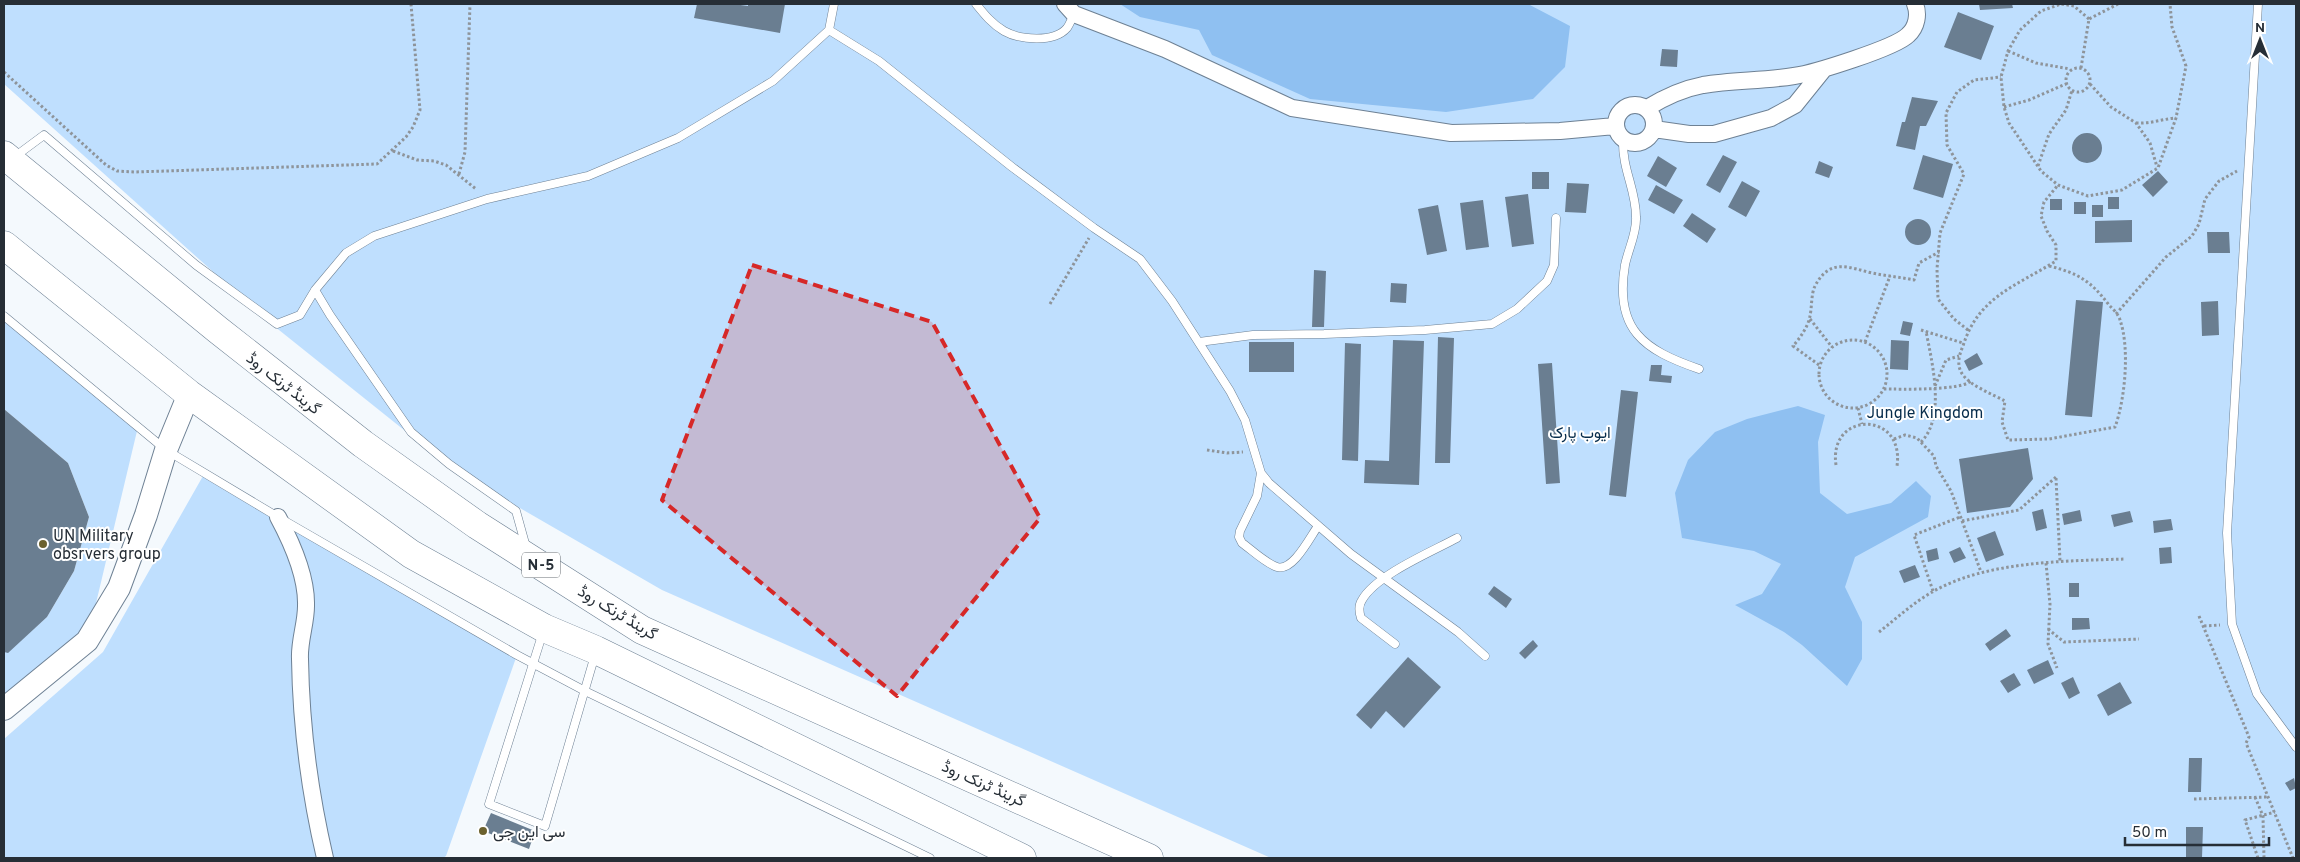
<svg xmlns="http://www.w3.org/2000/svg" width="2300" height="862" font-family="Overpass,Vazirmatn,sans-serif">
<rect width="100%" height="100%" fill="#f4f9fd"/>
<path fill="#bfdffe" d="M 4,4 L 2296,4 L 2296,858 L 1271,858 L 662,590 L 454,470 L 269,322 L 4,84 Z
M 4,319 L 137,431 L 87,641 L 4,709 L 4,652 L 8,652 L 47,617 L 74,571 L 89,517 L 68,463 L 4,409 Z
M 203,476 L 517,655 L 446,856 L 443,858 L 4,858 L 4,739 L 103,652 Z"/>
<path fill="#8fc0f1" d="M 1120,4 L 1528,4 L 1570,26 L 1565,67 L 1533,99 L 1446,112 L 1310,99 L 1212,55 L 1199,30 L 1140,17 Z
M 1798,406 L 1825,415 L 1818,442 L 1820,493 L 1847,514 L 1891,503 L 1916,481 L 1931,496 L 1928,517 L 1855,557 L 1845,587 L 1862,622 L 1862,659 L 1847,686 L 1802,645 L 1784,632 L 1735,605 L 1762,594 L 1781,564 L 1754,551 L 1682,538 L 1675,493 L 1688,460 L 1715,432 L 1747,419 Z"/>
<path fill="#6a7e91" d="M 697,4 L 733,4 L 748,6 L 748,4 L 785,4 L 780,33 L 694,18 Z
M 1979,4 L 2012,4 L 2013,8 L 1980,10 Z
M 1958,12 L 1994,26 L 1981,60 L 1944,47 Z
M 1662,49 L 1678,50 L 1677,67 L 1660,66 Z
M 1912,97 L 1938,101 L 1926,126 L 1920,126 L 1915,150 L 1896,146 L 1902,122 L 1905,122 Z
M2072 148a15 15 0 1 1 30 0a15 15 0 1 1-30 0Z
M 1723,155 L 1737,162 L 1720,193 L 1706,185 Z
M 1923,155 L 1953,164 L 1943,198 L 1913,189 Z
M 1658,156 L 1677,168 L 1666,187 L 1647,176 Z
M 1819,161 L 1833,167 L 1829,178 L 1815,173 Z
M 2158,171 L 2168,182 L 2153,197 L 2142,185 Z
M 1532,172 L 1549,172 L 1549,189 L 1532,189 Z
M 1742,181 L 1760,191 L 1746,217 L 1728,207 Z
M 1567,183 L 1589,184 L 1586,213 L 1565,212 Z
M 1656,185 L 1683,200 L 1674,214 L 1648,200 Z
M 1528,194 L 1534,244 L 1512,247 L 1505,197 Z
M 2108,197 L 2119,197 L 2119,209 L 2108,209 Z
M 2050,199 L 2062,199 L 2062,210 L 2050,210 Z
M 1483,200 L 1489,247 L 1466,250 L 1460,203 Z
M 2074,202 L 2086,202 L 2086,214 L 2074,214 Z
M 1438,205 L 1447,251 L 1427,255 L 1418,209 Z
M 2092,205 L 2103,205 L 2103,217 L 2092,217 Z
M 1692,213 L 1716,229 L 1707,243 L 1683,226 Z
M1905 232a13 13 0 1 1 26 0a13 13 0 1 1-26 0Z
M 2132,220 L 2132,242 L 2095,243 L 2095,221 Z
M 2207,232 L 2229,232 L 2230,253 L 2208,253 Z
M 1314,270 L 1326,271 L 1324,327 L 1312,327 Z
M 1391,283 L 1407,284 L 1406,303 L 1390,302 Z
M 2076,300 L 2103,302 L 2092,417 L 2065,415 Z
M 2218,301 L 2219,335 L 2202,336 L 2201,302 Z
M 1903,321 L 1913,323 L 1910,336 L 1900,334 Z
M 1438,337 L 1454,338 L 1450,463 L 1435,463 Z
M 1393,340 L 1424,341 L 1419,485 L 1364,483 L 1365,460 L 1389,461 Z
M 1891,340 L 1909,341 L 1908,370 L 1890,369 Z
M 1249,342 L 1294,342 L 1294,372 L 1249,372 Z
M 1345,343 L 1361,344 L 1358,461 L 1342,460 Z
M 1977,353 L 1983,364 L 1969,371 L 1964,361 Z
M 1552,363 L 1560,483 L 1546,484 L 1538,364 Z
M 1651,365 L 1662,365 L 1661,375 L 1672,376 L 1671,383 L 1649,381 Z
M 1621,390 L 1638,392 L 1626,497 L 1609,495 Z
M 4,409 L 68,463 L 89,517 L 74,571 L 47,617 L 8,653 L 4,652 Z
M 2028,448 L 2033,479 L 2010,507 L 1967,513 L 1959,459 Z
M 2043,509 L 2047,528 L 2036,531 L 2032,512 Z
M 2080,510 L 2082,521 L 2064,525 L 2062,514 Z
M 2130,511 L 2133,522 L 2114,527 L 2111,515 Z
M 2171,519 L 2173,530 L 2154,533 L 2153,521 Z
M 1995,531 L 2004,555 L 1986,562 L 1977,538 Z
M 1960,547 L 1966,558 L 1954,563 L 1949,552 Z
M 2171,547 L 2172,563 L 2160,564 L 2159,548 Z
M 1937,548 L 1939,559 L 1928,562 L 1926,551 Z
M 1915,565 L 1920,577 L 1904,583 L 1899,571 Z
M 2069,583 L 2079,583 L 2079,597 L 2069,597 Z
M 1494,586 L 1512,599 L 1506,608 L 1488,594 Z
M 2072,618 L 2089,618 L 2090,629 L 2072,630 Z
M 2006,629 L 2011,636 L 1990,651 L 1985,644 Z
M 1533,640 L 1538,646 L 1525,659 L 1519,653 Z
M 1408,657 L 1441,687 L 1404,728 L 1386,711 L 1371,729 L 1356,715 Z
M 2048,660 L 2054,674 L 2034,684 L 2027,670 Z
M 2014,673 L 2021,685 L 2008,693 L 2000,681 Z
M 2073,677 L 2080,693 L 2069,699 L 2061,683 Z
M 2120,682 L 2132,703 L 2108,716 L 2097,695 Z
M 2189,758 L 2202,758 L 2201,792 L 2188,792 Z
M 2294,778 L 2296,788 L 2290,791 L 2285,783 Z
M 491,813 L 535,831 L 529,849 L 483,831 Z
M 2186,827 L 2203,827 L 2202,858 L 2186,858 Z"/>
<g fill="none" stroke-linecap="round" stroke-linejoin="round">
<defs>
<path id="lane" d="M 976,4 C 984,14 992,24 1004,31 C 1020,40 1054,43 1067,28 C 1070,24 1072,18 1074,14
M 2258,4 L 2227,533 L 2232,624 L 2257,694 L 2296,747
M 829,30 L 879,61 L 1012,167 L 1094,228 L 1140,259 L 1172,301 L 1230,391 L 1245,420 L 1261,473 L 1269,483 L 1351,554 L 1458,632 L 1485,656
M 1623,139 C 1622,170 1636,189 1636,217 C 1637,233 1628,250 1625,265 C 1614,330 1644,350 1699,369
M 13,158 L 44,135 L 196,265 L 277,324 L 300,315 L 315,290 L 346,253 L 374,236 L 487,199 L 588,176 L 678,138 L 773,81 L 829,30 L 834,4
M 315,290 L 330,315 L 411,432 L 449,464 L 516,511 L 526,547
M 4,316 L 166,450 L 278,517 L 517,655 L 585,691 L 930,858
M 1199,342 L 1253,335 L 1324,334 L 1425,330 L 1492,324 L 1517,309 L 1547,281 L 1554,265 L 1556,218
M 1261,473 L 1257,496 L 1240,531 L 1239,537 L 1242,543 C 1252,550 1265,563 1277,567 C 1293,572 1310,537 1318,526
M 543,632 L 489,804 L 545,826 L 595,655
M 1395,644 L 1361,618 C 1359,612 1358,606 1362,600 C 1376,575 1431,552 1457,538"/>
<path id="street" d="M 1065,4 L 1074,14 L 1165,49 L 1292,108 L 1451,133 L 1560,131 L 1615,126
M1616 124a19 19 0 1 1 38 0a19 19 0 1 1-38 0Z
M 1647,108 C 1665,97 1682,89 1703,85 C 1733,80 1764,81 1794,76 C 1814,73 1895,48 1908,35 C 1917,27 1919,14 1915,4
M 1654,129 L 1689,134 L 1714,134 L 1771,118 L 1795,105 L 1824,69
M 278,517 C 292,543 307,576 306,606 C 306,624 299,641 300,659 C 301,725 310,794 325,858"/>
<path id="secondary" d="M 4,709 L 87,641 L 119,588 L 146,515 L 166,450 L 189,394"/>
<path id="highway" d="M 4,155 L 218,330 L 363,444 L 477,525 L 642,630 L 1149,858
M 4,245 L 189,394 L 411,554 L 544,628 L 596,650 L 1022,858"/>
</defs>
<use href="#lane" stroke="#6e8194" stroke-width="9"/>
<use href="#street" stroke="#6e8194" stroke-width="18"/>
<use href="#secondary" stroke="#6e8194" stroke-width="24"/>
<use href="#highway" stroke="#6e8194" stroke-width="29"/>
<path stroke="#8e949a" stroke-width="3" stroke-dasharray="2.5 2.5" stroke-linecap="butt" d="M 2089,19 L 2074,6 L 2061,4 L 2041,11 L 2020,30 L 2008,51 L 2001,77 L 2004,107 L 2009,123 L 2041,171 L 2058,185 L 2088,196 L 2122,190 L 2158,168 L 2176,118 L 2186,66 L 2172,27 L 2170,4
M 2008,51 L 2036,63 L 2070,69
M2066 80a12 12 0 1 1 24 0a12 12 0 1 1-24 0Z
M 2081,68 L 2089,19 L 2118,4
M 4,72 L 106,165 L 117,171 L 135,172 L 377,164 L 406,137 L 413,127 L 420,110 L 411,4
M 2090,84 L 2111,107 L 2136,123 L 2150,143 L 2157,167
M 2004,107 L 2029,100 L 2066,84
M 2136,123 C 2150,124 2162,119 2176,118
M 393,151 L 417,160 L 434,161 L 446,165 L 476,189
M 2038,166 L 2049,134 L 2066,110 L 2072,90
M 459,174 L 465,152 L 470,4
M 2049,266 C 2078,273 2091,281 2109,305 C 2113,309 2119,315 2120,320 C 2130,348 2125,400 2115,427 L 2049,439 L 2008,440 L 2002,422 L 2005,401 C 1992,394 1971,386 1963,375 C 1956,366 1959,355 1963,346 C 1978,297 2016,286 2056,261 L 2056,245 L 2047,231 L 2041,216 L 2044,202 L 2058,185
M 1050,304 L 1089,238
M 2116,314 L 2166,257 L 2192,236 L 2199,224 L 2205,199 L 2219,181 L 2237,171
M 1810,319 L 1832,347
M 1921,330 L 1963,343
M 1968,330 L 1954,319 L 1938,299 L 1937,269 L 1940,233 L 1964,174 L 1947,145 L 1946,113 L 1957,92 L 1974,80 L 2001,77
M1819 374a34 34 0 1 1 68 0a34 34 0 1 1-68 0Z
M 1865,342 L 1890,276
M 1819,365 L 1793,346 C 1800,338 1808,327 1810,316 C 1812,307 1811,294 1815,286 C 1830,257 1850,268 1872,273 C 1886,276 1900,277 1914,280 L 1919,263 L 1939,252
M 1935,386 L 1946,360 L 1959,356
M 1884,389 C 1900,389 1960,391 1971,381
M 1858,408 L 1862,424
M 1894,439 L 1905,435 L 1917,438 L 1934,456 L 1936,466 L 1951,491 L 1981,572
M 1921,442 C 1946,417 1932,363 1926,331
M 1207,450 L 1227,453 L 1243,452
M 1836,465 C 1828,411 1905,410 1897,466
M 2056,478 L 2060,561
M 1962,521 L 2019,510 L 2056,477
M 2046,563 L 2050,604 L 2048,644 L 2057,668
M 1933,591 L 1914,535 L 1960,517
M 2199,616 L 2249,737 L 2246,743 L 2293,858
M 2204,626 L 2220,625
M 2048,629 L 2064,642 L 2139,639
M 1879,632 C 1897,618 1914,602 1934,591 C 1987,561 2066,561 2125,559
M 2255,797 L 2263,816 L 2264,858
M 2194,799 L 2268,797
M 2258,858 L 2245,820 L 2275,812"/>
<use href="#lane" stroke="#fff" stroke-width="8"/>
<use href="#street" stroke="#fff" stroke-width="16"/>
<use href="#secondary" stroke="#fff" stroke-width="22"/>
<use href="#highway" stroke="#fff" stroke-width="28"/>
</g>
<path fill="#d62828" fill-opacity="0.2" stroke="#d62828" stroke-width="4" stroke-dasharray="10 6" stroke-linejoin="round" d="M 752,265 L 932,322 L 1040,518 L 897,696 L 662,500 Z"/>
<g fill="#6b612e" stroke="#fff" stroke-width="2">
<circle cx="43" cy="544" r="5"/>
<circle cx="483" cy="831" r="5"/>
</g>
<g text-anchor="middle" stroke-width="4" stroke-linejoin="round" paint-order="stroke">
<rect fill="#fff" stroke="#676d72" stroke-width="1" x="522" y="552.5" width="38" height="25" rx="4"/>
<g font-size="15" font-weight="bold" fill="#262e36">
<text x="541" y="570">N-5</text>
</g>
<g font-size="16" fill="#262e36" stroke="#fff">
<text transform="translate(284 383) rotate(38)" y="6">گرینڈ ٹرنک روڈ</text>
<text transform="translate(618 612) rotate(31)" y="6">گرینڈ ٹرنک روڈ</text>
<text transform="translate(984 783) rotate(24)" y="6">گرینڈ ٹرنک روڈ</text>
</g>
<g font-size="16" fill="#072d4c" stroke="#fff">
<text x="1925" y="418">Jungle Kingdom</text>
<text x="1580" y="438">ایوب پارک</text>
</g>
<g font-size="16" fill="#262e36" stroke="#fff" text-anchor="start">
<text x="53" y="541">UN Military<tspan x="53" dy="18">obsrvers group</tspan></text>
<text x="493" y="837">سی این جی</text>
</g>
</g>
<rect width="2300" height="862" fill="none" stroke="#262e36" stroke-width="10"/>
<g transform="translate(2260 40)" stroke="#ffffff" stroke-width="4" paint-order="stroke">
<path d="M0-4L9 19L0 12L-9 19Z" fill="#262e36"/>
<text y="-8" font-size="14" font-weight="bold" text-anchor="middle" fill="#262e36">N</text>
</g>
<path d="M2125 837v8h144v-8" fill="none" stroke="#262e36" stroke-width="2.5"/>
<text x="2132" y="837" font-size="15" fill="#262e36" stroke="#ffffff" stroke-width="4" paint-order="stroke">50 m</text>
</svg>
